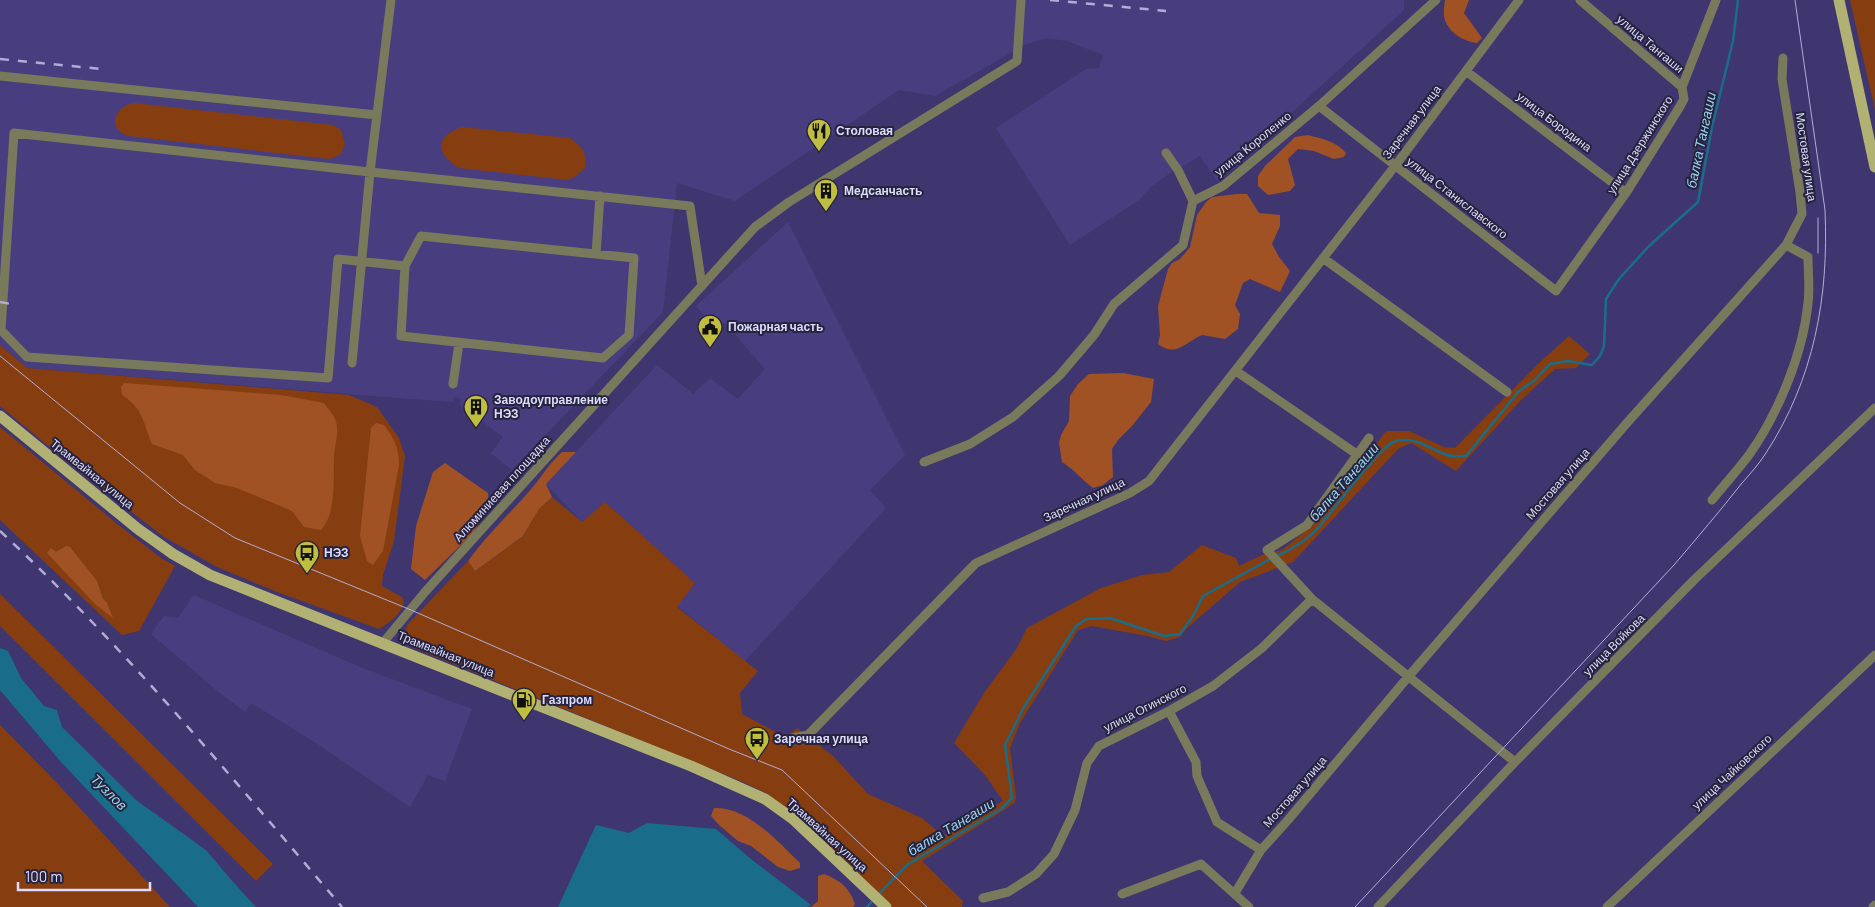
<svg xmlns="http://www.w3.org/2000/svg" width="1875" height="907" font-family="Barlow,sans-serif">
<rect width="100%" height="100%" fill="#3f3670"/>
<path fill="#483e7f" d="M 0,0 L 1404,0 L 1404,10 L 1217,181 L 1200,156 L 1169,174 L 1152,186 L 1139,200 L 1070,245 L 996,128 L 1086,69 L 1099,68 L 1103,55 L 1067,41 L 1046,38 L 1027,44 L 935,96 L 899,90 L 735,201 L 677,183 L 663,312 L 512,470 L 491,453 L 503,437 L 459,404 L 461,399 L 454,397 L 453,402 L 399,398 L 27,368 L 0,345 Z
M 788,222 L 905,455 L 870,490 L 886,508 L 745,661 L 677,606 L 695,583 L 605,502 L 582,522 L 546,484 L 657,365 L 693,394 L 710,378 L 738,399 L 765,369 L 726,324 L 708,320 L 696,306 Z
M 194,595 L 360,667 L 472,709 L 445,781 L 428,775 L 410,807 L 316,743 L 251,703 L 245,712 L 215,689 L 151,634 L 164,616 L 178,618 Z"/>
<path fill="#863e10" d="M 1850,0 L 1875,0 L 1875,110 Z
M 134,103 L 333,125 L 341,130 L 345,144 L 340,155 L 329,159 L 129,136 C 107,130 113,107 134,103 Z
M 462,127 L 570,138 C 584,148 586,151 585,168 L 576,176 L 568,180 L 459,168 C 435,154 435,136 462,127 Z
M 1569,336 L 1590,354 L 1576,368 L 1555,369 L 1521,400 L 1456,471 L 1411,443 L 1398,449 L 1293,562 L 1240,582 L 1186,629 L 1180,637 L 1166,641 L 1147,636 L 1092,626 L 1078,630 L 1020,723 L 1010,748 L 1016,797 L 1015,802 L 1004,810 L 922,861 L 963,901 L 962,907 L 892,907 L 768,794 L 743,782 L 414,648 L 405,636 L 407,625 L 468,561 L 475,571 L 523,536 L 539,509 L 552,497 L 582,522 L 605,502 L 695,583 L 677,607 L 758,671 L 740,693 L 742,714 L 783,736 L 793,732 L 797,728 L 833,756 L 868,794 L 922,818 L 943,836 L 1003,801 L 985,775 L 954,743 L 984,693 L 1017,648 L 1027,628 L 1101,588 L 1142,575 L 1169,572 L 1202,545 L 1236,558 L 1239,566 L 1262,555 L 1282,550 L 1320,519 L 1386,431 L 1409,431 L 1444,447 L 1455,448 L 1539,363 Z
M 0,345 L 27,368 L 349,395 L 377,407 L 399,438 L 405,456 L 394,541 L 383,575 L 382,586 L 402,597 L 404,602 C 400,616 390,622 379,629 L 277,592 L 217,567 L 164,537 L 75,468 L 0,406 Z
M 0,427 L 116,523 L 161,558 L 175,566 L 139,631 L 122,635 L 0,520 Z
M 0,594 L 273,864 L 256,881 L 0,626 Z
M 0,725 L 57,783 L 170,907 L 0,907 Z"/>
<path fill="#a05224" d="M 1445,0 L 1469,0 L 1464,13 L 1482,38 L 1477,43 C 1465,42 1449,33 1445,20 C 1443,15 1444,6 1445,0 Z
M 1308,135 C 1322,139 1336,141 1346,153 L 1344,157 L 1334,159 L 1314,151 L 1298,149 L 1288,159 L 1295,185 L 1290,191 L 1268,195 L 1258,186 L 1258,176 L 1265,166 L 1295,137 Z
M 1237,194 L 1247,194 L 1259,213 L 1280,215 L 1280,226 L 1272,244 L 1279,257 L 1290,271 L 1280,292 L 1250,279 L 1243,283 L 1235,305 L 1240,314 L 1238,329 L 1225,339 L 1202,335 C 1185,342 1176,358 1158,344 L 1160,335 L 1158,306 L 1168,269 L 1172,263 L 1180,259 L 1190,247 L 1197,215 L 1206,202 L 1212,197 Z
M 1123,373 L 1154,379 L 1151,402 L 1132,426 L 1118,440 L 1112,449 L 1113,477 L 1103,485 L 1093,488 C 1082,480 1074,469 1062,462 L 1059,443 L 1061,435 L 1069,421 L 1070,396 L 1078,384 L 1089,374 Z
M 124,383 L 281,395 L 324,403 C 329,410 337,418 337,427 C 338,435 335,446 334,454 C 333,477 337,513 321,530 L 304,527 L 292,511 L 237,488 L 215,483 L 195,470 L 183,455 L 152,444 C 143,422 143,408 122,395 L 121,387 Z
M 376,423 L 384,425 C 394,438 399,448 399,465 L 383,551 L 373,565 L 367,561 L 360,536 L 371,428 Z
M 562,452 L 576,452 L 546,484 L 552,497 L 539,509 L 523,536 L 475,571 L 468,561 C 489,532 515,509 537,482 C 545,471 552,461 562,452 Z
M 445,463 L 488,493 L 489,507 L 473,533 L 425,580 L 411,569 L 416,526 L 433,472 Z
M 66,546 L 70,547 L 97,581 L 103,599 L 107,603 L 113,618 L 95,604 L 47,553 L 51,548 L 56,552 Z
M 714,808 C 747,806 778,842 800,863 L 800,868 L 790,871 L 778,867 L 751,846 L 738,841 L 719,825 L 711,816 Z
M 824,874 C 841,881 849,887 855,904 L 853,907 L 811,907 L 818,901 L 818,876 Z"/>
<path fill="#196d8b" d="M 0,648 L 8,651 L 21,678 L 44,706 L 57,710 L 62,727 L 136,800 L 206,850 L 233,882 L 256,907 L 198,907 L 61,762 L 0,690 Z
M 647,823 L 716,829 L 751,859 L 811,905 L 807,907 L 558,907 L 596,825 L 629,833 Z"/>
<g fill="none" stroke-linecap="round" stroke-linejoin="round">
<path stroke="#196d8b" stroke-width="2.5" d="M 1277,556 C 1292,549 1306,541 1317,529 C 1333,512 1378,446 1396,441 C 1416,436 1429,449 1447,455 C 1452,457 1460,456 1466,456 L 1519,391 L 1535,380 L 1550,364 L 1568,361 L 1592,365 L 1600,356 L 1604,346 L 1606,299 L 1619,279 L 1649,246 L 1698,202 L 1712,127 L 1733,41 L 1738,0
M 878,895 L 907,865 L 1001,809 L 1012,798 L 1005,745 L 1024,707 L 1076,626 L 1086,619 L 1110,618 L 1164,636 L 1180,634 L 1193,616 L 1203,596 L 1272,558
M 867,907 L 874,899"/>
<path stroke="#797a5c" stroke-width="9" d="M 391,0 L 370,172 L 690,206 L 702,286
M 1580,0 L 1682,87
M 1466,71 L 1626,193
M 0,76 L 377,115
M 1319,106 L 1556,291 L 1626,193 L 1679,108 L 1684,99 L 1682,87 L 1716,0
M 1166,153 L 1178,170 L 1193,201
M 596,254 L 600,196
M 1323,258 L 1507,392
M 352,363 L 370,172 L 14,133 L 1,330 L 27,357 L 328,378 L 338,259 L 405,266 L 401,336 L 603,358 L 629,335 L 634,258 L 421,236 L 405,266
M 1236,371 L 1358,455
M 453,384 L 459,343
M 1369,438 L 1307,525 L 1267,550 L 1312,599 L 1515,762
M 924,462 L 970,444 L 1013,417 L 1059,376 L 1094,335 L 1114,304 L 1183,245 L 1193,201 L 1223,186 L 1319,106 L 1436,0
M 1712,500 C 1724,485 1737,471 1749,455 C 1778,414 1803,354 1808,303 C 1810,288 1808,272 1808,257 L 1786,245
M 382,644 L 425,592 L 755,227 L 789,202 L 1017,61 L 1021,0
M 1169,711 L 1196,762 L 1197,776 L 1217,822 L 1261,850
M 793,738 L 808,735 L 976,563 L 1130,493 L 1149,481 L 1395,166 L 1519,0
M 1235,893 L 1261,850 L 1288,820 L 1408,677 L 1626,424 L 1786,245 L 1802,214 L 1800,192 L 1782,79 L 1783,58
M 1122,894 L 1201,864 L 1249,907
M 983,898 L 1008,892 L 1036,874 L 1054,854 L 1075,810 L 1087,763 L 1099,746 L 1169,711 L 1213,686 L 1262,648 L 1312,599
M 1378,907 L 1515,762 L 1694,580 L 1875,408
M 1607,907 L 1875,655
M 1873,907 L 1875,905"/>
<path stroke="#b1b173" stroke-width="11" d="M 1839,0 L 1875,167
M 0,416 L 138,529 L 173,554 L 210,575 L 691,766 L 765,799 L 793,819 L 886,907"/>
<path stroke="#b1add6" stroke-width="1" d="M 1818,218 L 1818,253
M 0,356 L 180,503 L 235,538 L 411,610 L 729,749 L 782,770 L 927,907
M 1355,907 L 1674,565 C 1697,538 1720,511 1742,483 C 1750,474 1759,464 1766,453 C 1814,379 1829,297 1825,210 L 1795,0"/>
<path stroke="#b1add6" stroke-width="2.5" stroke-dasharray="9 9" stroke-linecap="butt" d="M 1050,0 L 1166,11
M 0,59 L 102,69
M 0,302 L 11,304
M 0,531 C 124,646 232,778 342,907"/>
</g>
<defs>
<symbol id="restaurant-pin" viewBox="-11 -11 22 30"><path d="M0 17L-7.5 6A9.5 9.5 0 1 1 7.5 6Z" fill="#c0be40" stroke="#26233d"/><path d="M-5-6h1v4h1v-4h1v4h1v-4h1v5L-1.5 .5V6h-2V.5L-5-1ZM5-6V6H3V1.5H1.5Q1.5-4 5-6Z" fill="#111"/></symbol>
<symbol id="building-pin" viewBox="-11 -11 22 30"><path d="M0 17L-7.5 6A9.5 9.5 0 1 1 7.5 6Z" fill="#c0be40" stroke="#26233d"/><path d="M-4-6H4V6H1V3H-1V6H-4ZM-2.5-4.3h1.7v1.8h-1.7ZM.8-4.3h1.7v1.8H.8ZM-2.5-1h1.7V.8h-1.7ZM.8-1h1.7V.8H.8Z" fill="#111"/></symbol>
<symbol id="civic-pin" viewBox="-11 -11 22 30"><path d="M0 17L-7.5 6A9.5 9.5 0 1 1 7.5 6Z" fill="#c0be40" stroke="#26233d"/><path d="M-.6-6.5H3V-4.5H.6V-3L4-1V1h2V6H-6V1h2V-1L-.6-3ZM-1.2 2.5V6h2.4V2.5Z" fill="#111"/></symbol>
<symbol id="bus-pin" viewBox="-11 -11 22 30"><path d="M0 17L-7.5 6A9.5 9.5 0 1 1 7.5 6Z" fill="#c0be40" stroke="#26233d"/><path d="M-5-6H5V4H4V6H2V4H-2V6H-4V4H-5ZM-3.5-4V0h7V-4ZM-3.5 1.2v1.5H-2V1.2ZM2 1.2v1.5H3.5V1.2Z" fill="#111"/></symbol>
<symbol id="fuel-pin" viewBox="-11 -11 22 30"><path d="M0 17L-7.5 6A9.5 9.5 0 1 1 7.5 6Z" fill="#c0be40" stroke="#26233d"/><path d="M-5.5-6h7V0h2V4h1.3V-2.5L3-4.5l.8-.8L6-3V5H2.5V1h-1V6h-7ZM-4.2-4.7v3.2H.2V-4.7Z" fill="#111"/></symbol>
</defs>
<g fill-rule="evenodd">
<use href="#restaurant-pin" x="805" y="117" width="28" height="38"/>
<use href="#building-pin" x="812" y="177" width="28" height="38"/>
<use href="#civic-pin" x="696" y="313" width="28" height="38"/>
<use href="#building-pin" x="462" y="393" width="28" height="38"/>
<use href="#bus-pin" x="293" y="539" width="28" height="38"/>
<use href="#fuel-pin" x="510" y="686" width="28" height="38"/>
<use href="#bus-pin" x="743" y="725" width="28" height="38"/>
</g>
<g text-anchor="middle" stroke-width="4" stroke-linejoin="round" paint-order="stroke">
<g font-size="12" fill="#dddbfe" stroke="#26233d">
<text transform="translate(1650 44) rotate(40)" y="4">улица Тангаши</text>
<text transform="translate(1412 122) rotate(-53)" y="4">Заречная улица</text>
<text transform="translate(1554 122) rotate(37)" y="4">улица Бородина</text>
<text transform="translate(1253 144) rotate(-39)" y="4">улица Короленко</text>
<text transform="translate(1640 145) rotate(-58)" y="4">улица Дзержинского</text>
<text transform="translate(1806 157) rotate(82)" y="4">Мостовая улица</text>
<text transform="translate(1457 198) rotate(38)" y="4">улица Станиславского</text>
<text transform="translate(92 474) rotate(39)" y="4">Трамвайная улица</text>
<text transform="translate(1558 484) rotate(-49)" y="4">Мостовая улица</text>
<text transform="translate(502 489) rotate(-48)" y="4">Алюминиевая площадка</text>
<text transform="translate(1084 500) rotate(-25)" y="4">Заречная улица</text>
<text transform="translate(1614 645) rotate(-45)" y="4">улица Войкова</text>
<text transform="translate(446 654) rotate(22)" y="4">Трамвайная улица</text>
<text transform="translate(1145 708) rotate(-27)" y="4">улица Огинского</text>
<text transform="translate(1732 772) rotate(-43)" y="4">улица Чайковского</text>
<text transform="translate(1295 792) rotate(-49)" y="4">Мостовая улица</text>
<text transform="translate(827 835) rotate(42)" y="4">Трамвайная улица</text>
</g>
<g font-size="12" font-weight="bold" fill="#dddbfe" stroke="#26233d" text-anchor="start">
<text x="836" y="135">Столовая</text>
<text x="844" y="195">Медсанчасть</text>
<text x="728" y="331">Пожарная часть</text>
<text x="494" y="404">Заводоуправление<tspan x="494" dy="14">НЭЗ</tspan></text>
<text x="324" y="557">НЭЗ</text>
<text x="542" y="704">Газпром</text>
<text x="774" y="743">Заречная улица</text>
</g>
<g font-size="14" font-style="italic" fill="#9ad5f1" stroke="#26233d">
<text transform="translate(1701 140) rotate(-78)" y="5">балка Тангаши</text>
<text transform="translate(1344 482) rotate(-49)" y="5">балка Тангаши</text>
<text transform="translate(109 792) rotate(45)" y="5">Тузлов</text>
<text transform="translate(951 827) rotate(-31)" y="5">балка Тангаши</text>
</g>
</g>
<path d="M18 882v8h132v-8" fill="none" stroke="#dddbfe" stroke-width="2.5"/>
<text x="25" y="882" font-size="15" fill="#dddbfe" stroke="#26233d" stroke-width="4" paint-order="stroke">100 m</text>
</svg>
